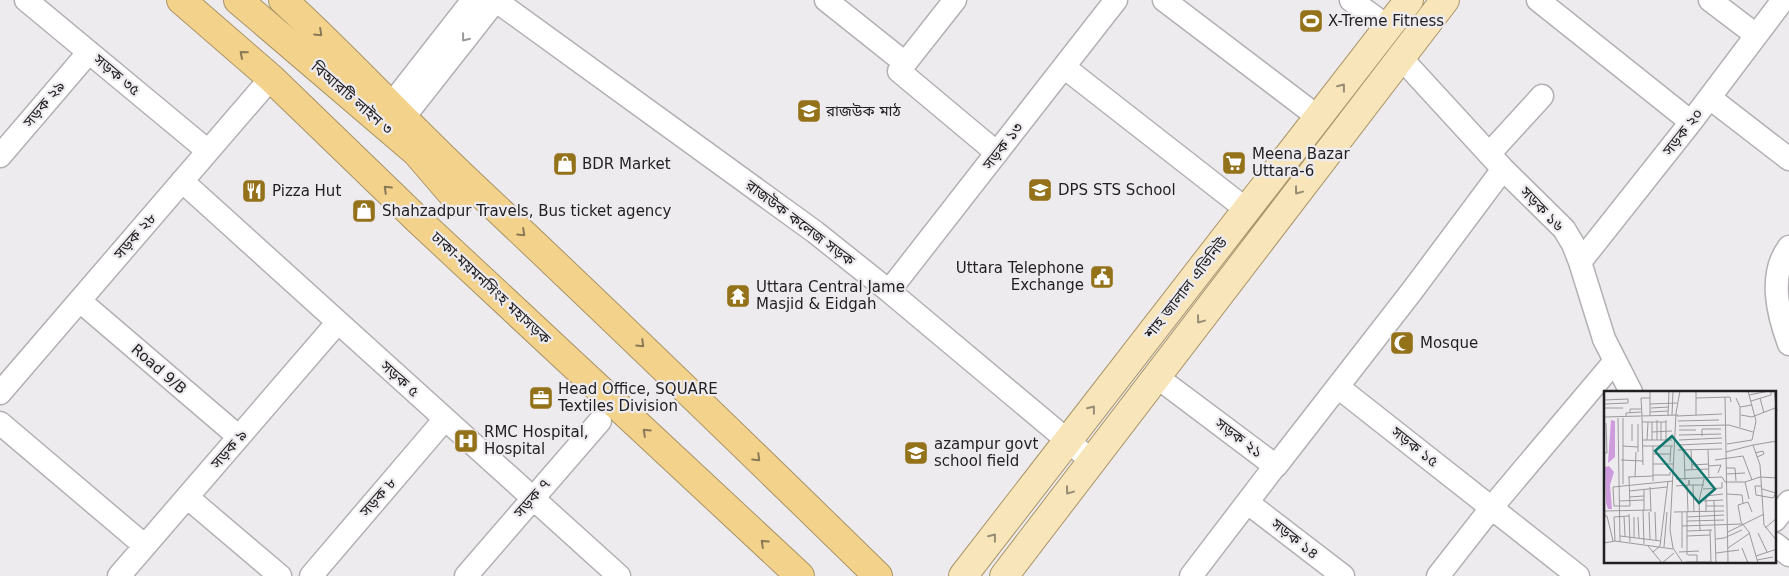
<svg xmlns="http://www.w3.org/2000/svg" width="1789" height="576" font-family="'DejaVu Sans','Noto Sans Bengali',sans-serif">
<rect width="100%" height="100%" fill="#eeebee"/>
<g fill="none" stroke-linecap="round" stroke-linejoin="round">
<defs>
<path id="minor" d="M 26,0 L 208,151
M 495,0 L 815,232 L 889,291 L 1092,461
M 826,0 L 905,63
M 955,0 L 899,71 L 997,153
M 1164,0 L 1318,117
M 1351,0 L 1388,27
M 1538,0 L 1691,122
M 1710,0 L 1756,35
M 1401,58 L 1503,169 L 1564,229 L 1573,244 L 1580,262 L 1604,339 L 1631,392
M 1064,67 L 1247,210
M 1710,98 L 1789,159
M 389,102 L 397,97 L 473,0
M 404,117 L 496,0
M 1489,154 L 1542,96
M 0,156 L 89,52
M 182,181 L 619,576
M 1789,247 C 1768,275 1778,314 1789,344
M 1580,262 L 1691,122 L 1783,0
M 889,291 L 1116,0
M 80,301 L 239,437
M 1338,387 L 1578,576
M 0,393 L 271,78
M 0,423 L 145,546
M 187,497 L 280,576
M 1248,503 L 1343,576
M 1775,520 L 1789,502
M 1775,544 L 1789,555
M 119,576 L 338,322
M 311,576 L 445,419
M 466,576 L 600,421
M 1191,576 L 1275,466 L 1157,377 L 1276,466 L 1412,291 L 1503,169
M 1438,576 L 1492,507 L 1615,361"/>
<path id="major" d="M 963,576 L 1409,0
M 1004,576 L 1445,0"/>
<path id="highway" d="M 181,0 L 271,78 L 418,220 L 800,576
M 238,0 L 416,152 L 459,202
M 283,0 C 350,61 410,128 476,189 C 612,317 745,446 878,576"/>
</defs>
<use href="#minor" stroke="#b3b0b4" stroke-width="25"/>
<use href="#major" stroke="#a99467" stroke-width="30"/>
<use href="#highway" stroke="#a99467" stroke-width="30"/>
<use href="#minor" stroke="#fff" stroke-width="22"/>
<use href="#major" stroke="#f8e5ba" stroke-width="28"/>
<use href="#highway" stroke="#f3d38c" stroke-width="28"/>
</g>
<defs><path id="oneway-chevron" d="M-2-3.5L2.5 0L-2 3.5" fill="none" stroke-width="1.6" stroke-linecap="round" stroke-linejoin="round" transform="scale(1.25)"/></defs>
<g stroke="#8a7956">
<use href="#oneway-chevron" transform="translate(319 33) rotate(43)"/>
<use href="#oneway-chevron" transform="translate(243 54) rotate(-139)"/>
<use href="#oneway-chevron" transform="translate(387 189) rotate(-136)"/>
<use href="#oneway-chevron" transform="translate(522 233) rotate(43)"/>
<use href="#oneway-chevron" transform="translate(641 344) rotate(44)"/>
<use href="#oneway-chevron" transform="translate(646 432) rotate(-137)"/>
<use href="#oneway-chevron" transform="translate(757 458) rotate(44)"/>
<use href="#oneway-chevron" transform="translate(764 543) rotate(-137)"/>
</g>
<use stroke="#9b9a9b" href="#oneway-chevron" transform="translate(465 38) rotate(128)"/>
<g stroke="#978c75">
<use href="#oneway-chevron" transform="translate(1342 87) rotate(-52)"/>
<use href="#oneway-chevron" transform="translate(1298 191) rotate(127)"/>
<use href="#oneway-chevron" transform="translate(1200 320) rotate(127)"/>
<use href="#oneway-chevron" transform="translate(1092 409) rotate(-52)"/>
<use href="#oneway-chevron" transform="translate(1069 491) rotate(127)"/>
<use href="#oneway-chevron" transform="translate(993 537) rotate(-52)"/>
</g>
<defs>
<symbol id="stadium-square" viewBox="-11 -11 22 22"><rect x="-9" y="-9" width="18" height="18" rx="4" fill="#93721a" stroke="#eeebee"/><path d="M0-5a6.5 5 0 1 0 0 10a6.5 5 0 1 0 0-10ZM-3.5-1.8h7v3.6h-7Z" fill="#fff"/></symbol>
<symbol id="school-square" viewBox="-11 -11 22 22"><rect x="-9" y="-9" width="18" height="18" rx="4" fill="#93721a" stroke="#eeebee"/><path d="M0-5L7-2L0 1L-7-2ZM-4 1L0 2.5L4 1V4Q0 6-4 4Z" fill="#fff"/></symbol>
<symbol id="supermarket-square" viewBox="-11 -11 22 22"><rect x="-9" y="-9" width="18" height="18" rx="4" fill="#93721a" stroke="#eeebee"/><path d="M-6-5.5h2.5l.6 2H6L4.5 2H-2.5L-4.4-4H-6ZM-1.5 3.2a1.3 1.3 0 1 0 .1 0ZM3 3.2a1.3 1.3 0 1 0 .1 0Z" fill="#fff"/></symbol>
<symbol id="shop-square" viewBox="-11 -11 22 22"><rect x="-9" y="-9" width="18" height="18" rx="4" fill="#93721a" stroke="#eeebee"/><path d="M-5-2.5h2.3a2.7 3.5 0 0 1 5.4 0H5L5.5 6h-11ZM-1.5-2.5h3a1.5 2.3 0 0 0-3 0Z" fill="#fff"/></symbol>
<symbol id="restaurant-square" viewBox="-11 -11 22 22"><rect x="-9" y="-9" width="18" height="18" rx="4" fill="#93721a" stroke="#eeebee"/><path d="M-5-6h1v4h1v-4h1v4h1v-4h1v5L-1.5 .5V6h-2V.5L-5-1ZM5-6V6H3V1.5H1.5Q1.5-4 5-6Z" fill="#fff"/></symbol>
<symbol id="civic-square" viewBox="-11 -11 22 22"><rect x="-9" y="-9" width="18" height="18" rx="4" fill="#93721a" stroke="#eeebee"/><path d="M-.6-6.5H3V-4.5H.6V-3L4-1V1h2V6H-6V1h2V-1L-.6-3ZM-1.2 2.5V6h2.4V2.5Z" fill="#fff"/></symbol>
<symbol id="temple-square" viewBox="-11 -11 22 22"><rect x="-9" y="-9" width="18" height="18" rx="4" fill="#93721a" stroke="#eeebee"/><path d="M0-6L5-2H3V0L6.5 2.5H4V6H1.5V3h-3V6H-4V2.5H-6.5L-3 0V-2H-5Z" fill="#fff"/></symbol>
<symbol id="mosque-square" viewBox="-11 -11 22 22"><rect x="-9" y="-9" width="18" height="18" rx="4" fill="#93721a" stroke="#eeebee"/><path d="M3.5-4.9A6 6 0 1 0 3.5 4.9A5 5 0 1 1 3.5-4.9Z" fill="#fff"/></symbol>
<symbol id="office-square" viewBox="-11 -11 22 22"><rect x="-9" y="-9" width="18" height="18" rx="4" fill="#93721a" stroke="#eeebee"/><path d="M-6-3h4V-5.5h4V-3h4V5H-6ZM-1-4.5V-3h2v-1.5ZM-6 0V1H6V0Z" fill="#fff"/></symbol>
<symbol id="hospital-square" viewBox="-11 -11 22 22"><rect x="-9" y="-9" width="18" height="18" rx="4" fill="#93721a" stroke="#eeebee"/><path d="M-5-5h3v3.5h4V-5h3V5h-3V1.5h-4V5h-3Z" fill="#fff"/></symbol>
<symbol id="university-square" viewBox="-11 -11 22 22"><rect x="-9" y="-9" width="18" height="18" rx="4" fill="#93721a" stroke="#eeebee"/><path d="M0-5L7-2L0 1L-7-2ZM-4 1L0 2.5L4 1V4Q0 6-4 4Z" fill="#fff"/></symbol>
</defs>
<g fill-rule="evenodd">
<use href="#stadium-square" x="1297" y="7" width="28" height="28"/>
<use href="#school-square" x="795" y="97" width="28" height="28"/>
<use href="#supermarket-square" x="1220" y="149" width="28" height="28"/>
<use href="#shop-square" x="551" y="150" width="28" height="28"/>
<use href="#school-square" x="1026" y="176" width="28" height="28"/>
<use href="#restaurant-square" x="240" y="177" width="28" height="28"/>
<use href="#shop-square" x="350" y="197" width="28" height="28"/>
<use href="#civic-square" x="1088" y="263" width="28" height="28"/>
<use href="#temple-square" x="724" y="282" width="28" height="28"/>
<use href="#mosque-square" x="1388" y="329" width="28" height="28"/>
<use href="#office-square" x="527" y="384" width="28" height="28"/>
<use href="#hospital-square" x="452" y="427" width="28" height="28"/>
<use href="#university-square" x="902" y="439" width="28" height="28"/>
</g>
<g text-anchor="middle" stroke-width="4.5" stroke-linejoin="round" paint-order="stroke">
<g font-size="15" fill="#201f21" stroke="#eeebee" text-anchor="start">
<text x="1328" y="26">X-Treme Fitness</text>
<text x="826" y="116">রাজউক মাঠ</text>
<text x="1252" y="159">Meena Bazar<tspan x="1252" dy="17">Uttara-6</tspan></text>
<text x="582" y="169">BDR Market</text>
<text x="1058" y="195">DPS STS School</text>
<text x="272" y="196">Pizza Hut</text>
<text x="382" y="216">Shahzadpur Travels, Bus ticket agency</text>
<text x="1084" y="273" text-anchor="end">Uttara Telephone<tspan x="1084" dy="17">Exchange</tspan></text>
<text x="756" y="292">Uttara Central Jame<tspan x="756" dy="17">Masjid &amp; Eidgah</tspan></text>
<text x="1420" y="348">Mosque</text>
<text x="558" y="394">Head Office, SQUARE<tspan x="558" dy="17">Textiles Division</tspan></text>
<text x="484" y="437">RMC Hospital,<tspan x="484" dy="17">Hospital</tspan></text>
<text x="934" y="449">azampur govt<tspan x="934" dy="17">school field</tspan></text>
</g>
<g font-size="15" fill="#201f21" stroke="#eeebee">
<text transform="translate(117 75) rotate(40)" y="5">সড়ক ৩৫</text>
<text transform="translate(352 98) rotate(41)" y="5">বিআরটি লাইন ৩</text>
<text transform="translate(44 104) rotate(-50)" y="5">সড়ক ২৯</text>
<text transform="translate(1683 132) rotate(-52)" y="5">সড়ক ২০</text>
<text transform="translate(1003 146) rotate(-52)" y="5">সড়ক ১৩</text>
<text transform="translate(1542 209) rotate(46)" y="5">সড়ক ১৬</text>
<text transform="translate(800 223) rotate(37)" y="5">রাজউক কলেজ সড়ক</text>
<text transform="translate(135 236) rotate(-49)" y="5">সড়ক ২৮</text>
<text transform="translate(491 288) rotate(43)" y="5">ঢাকা-ময়মনসিংহ মহাসড়ক</text>
<text transform="translate(1186 288) rotate(-52)" y="5">শাহ জালাল এভিনিউ</text>
<text transform="translate(159 369) rotate(41)" y="5">Road 9/B</text>
<text transform="translate(400 379) rotate(42)" y="5">সড়ক ৫</text>
<text transform="translate(1239 438) rotate(37)" y="5">সড়ক ২১</text>
<text transform="translate(1415 447) rotate(38)" y="5">সড়ক ১৫</text>
<text transform="translate(229 449) rotate(-49)" y="5">সড়ক ৯</text>
<text transform="translate(378 497) rotate(-49)" y="5">সড়ক ৮</text>
<text transform="translate(532 498) rotate(-49)" y="5">সড়ক ৭</text>
<text transform="translate(1295 539) rotate(38)" y="5">সড়ক ১৪</text>
</g>
</g>
<g transform="translate(1604 391)">
<rect width="172" height="172" fill="#eeebee"/>
<path d="M 7,29 L 11,30 L 11,66 L 4,72 ZM 5,75 L 10,81 L 6,94 L 8,118 L 4,118 L 2,112 L 1,76 Z" fill="#ce9bdd"/>
<path fill="none" stroke="#9c999c" stroke-width="1" d="M 46,0 L 46,25M 76,0 L 72,22 L 66,139 L 69,157 L 79,172M 92,0 L 92,24M 170,0 L 173,20M 145,4 L 165,0M 121,6 L 124,172M 92,7 L 126,6 L 127,11M 132,7 L 136,16 L 148,14M 156,7 L 160,22M 0,9 L 24,8 L 24,12 L 0,13M 147,10 L 167,4 L 167,0M 46,13 L 73,12M 0,17 L 19,17M 47,17 L 65,16M 46,21 L 64,20M 26,22 L 26,18 L 37,18M 64,24 L 65,0M 68,24 L 69,0M 137,24 L 148,26 L 171,17M 38,25 L 37,7 L 46,7M 73,25 L 118,23M 0,26 L 74,24M 22,26 L 22,22 L 37,21M 38,26 L 39,74M 14,27 L 16,151M 19,27 L 19,93M 62,29 L 62,49M 74,30 L 115,29M 38,31 L 62,31M 57,31 L 57,49M 75,35 L 125,34 L 149,41M 136,36 L 136,16M 75,39 L 92,39M 48,41 L 68,40M 75,44 L 117,43M 98,45 L 98,38 L 117,38M 38,49 L 68,49M 43,49 L 44,31M 48,49 L 48,31M 53,49 L 53,29M 75,49 L 118,47M 28,50 L 28,33M 173,50 L 149,54 L 156,74 L 160,134 L 173,150M 123,53 L 148,49 L 152,30 L 144,0M 75,54 L 118,52M 19,55 L 34,56M 39,55 L 69,55M 74,59 L 118,58M 80,59 L 81,89M 87,59 L 88,78M 104,59 L 105,87M 34,61 L 34,33M 122,61 L 149,54M 0,62 L 3,62 L 2,32M 151,62 L 159,60 L 160,63 L 153,66M 49,63 L 66,63M 17,69 L 39,70M 111,69 L 139,65 L 148,89M 66,71 L 67,55M 49,73 L 69,73M 88,74 L 105,73M 105,75 L 117,74 L 114,82M 122,77 L 131,77 L 132,90M 81,79 L 105,78M 123,83 L 141,82M 49,84 L 66,84 L 66,81M 24,86 L 49,85M 25,86 L 26,115M 31,86 L 32,61M 72,88 L 118,86 L 121,91 L 141,91 L 156,86 L 173,87M 49,90 L 49,55M 141,91 L 145,108M 83,94 L 84,121M 89,94 L 90,121M 72,95 L 85,94 L 85,89 L 85,94 L 100,94M 158,95 L 151,95 L 152,104 L 169,107 L 172,102 L 158,98M 0,96 L 1,125M 46,96 L 47,121M 99,98 L 118,97 L 118,91M 25,100 L 63,96M 123,103 L 138,104 L 139,112M 25,106 L 40,105M 15,110 L 40,109M 100,110 L 119,109M 110,110 L 112,172M 26,115 L 10,115 L 9,96 L 69,90M 102,115 L 120,115M 39,119 L 40,153M 40,119 L 40,99M 0,120 L 47,119M 102,120 L 102,105 L 119,103M 45,121 L 46,148M 51,121 L 52,149M 70,121 L 120,120M 78,121 L 78,157M 83,121 L 83,164M 148,121 L 144,111 L 134,114 L 137,131 L 145,141 L 152,165M 25,123 L 26,151M 0,125 L 3,125 L 9,150M 20,125 L 21,145M 30,126 L 30,147M 34,126 L 35,147M 83,126 L 120,124M 83,130 L 120,129M 78,135 L 138,133M 161,137 L 173,127M 106,139 L 107,172M 83,140 L 108,139M 96,140 L 95,110 L 100,88M 124,141 L 160,123M 154,142 L 163,161M 16,145 L 57,150M 83,145 L 106,144M 112,148 L 120,147 L 138,139M 11,150 L 10,126 L 25,125M 0,152 L 11,150 L 69,158M 44,155 L 58,172M 60,156 L 63,121M 124,157 L 146,142M 138,157 L 144,172M 49,161 L 56,155 L 64,90M 75,161 L 95,160M 112,162 L 135,159M 84,164 L 93,164 L 93,172M 153,169 L 169,166M 82,171 L 107,171M 58,172 L 70,162M 154,172 L 152,165 L 173,158"/>
<path fill="#0f766e" fill-opacity="0.15" stroke="#0f766e" stroke-width="2.5" d="M 68,45 L 111,98 L 95,112 L 51,60 Z"/>
<rect width="172" height="172" fill="none" stroke="#201f21" stroke-width="2.5"/>
</g>
</svg>
